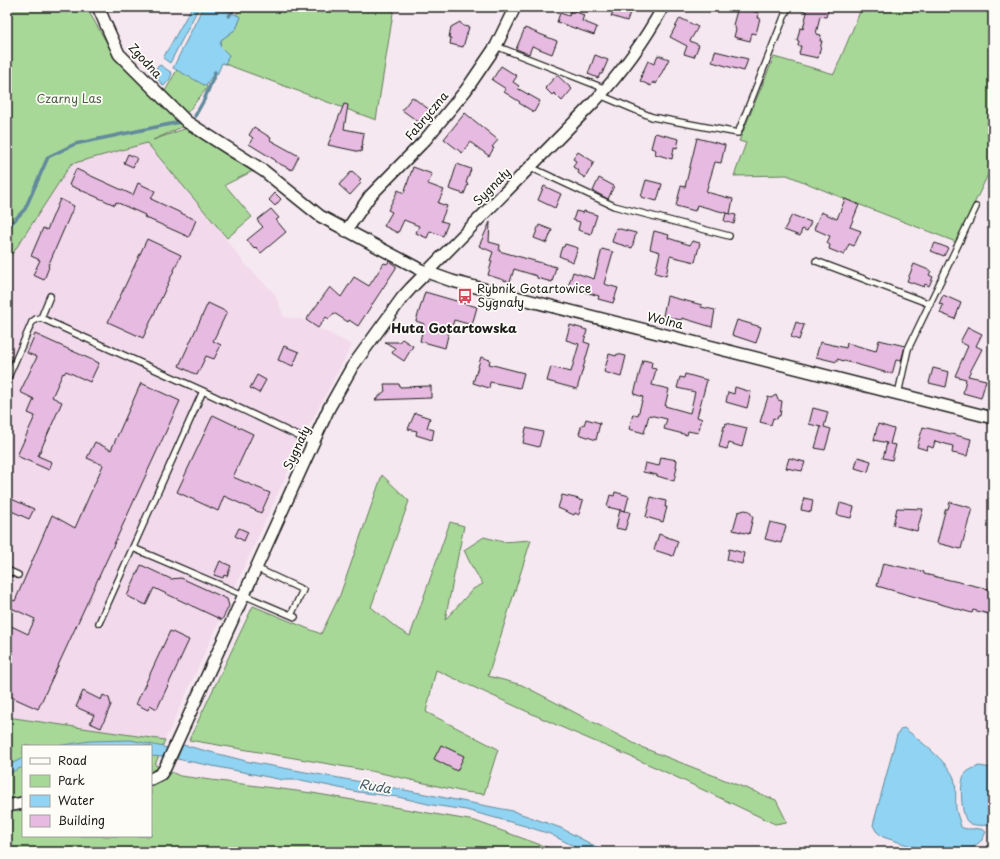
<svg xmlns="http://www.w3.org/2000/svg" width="1000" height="859" font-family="'Playpen Sans',sans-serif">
<rect width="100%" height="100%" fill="#f6e8f0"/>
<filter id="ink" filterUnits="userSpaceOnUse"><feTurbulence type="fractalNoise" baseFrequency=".025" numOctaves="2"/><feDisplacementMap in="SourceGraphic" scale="8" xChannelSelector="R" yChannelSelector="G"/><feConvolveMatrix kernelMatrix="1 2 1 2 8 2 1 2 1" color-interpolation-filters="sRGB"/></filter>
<g filter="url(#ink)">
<path fill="#f2daec" d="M 147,143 L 196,198 L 244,263 L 275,294 L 284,317 L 301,319 L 352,345 L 307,430 L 165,740 L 7,717 L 7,255 L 13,253 L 71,164 Z"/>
<path fill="#a8d898" stroke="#627a5a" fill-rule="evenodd" d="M 7,7 L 86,7 L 117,60 L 184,126 L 153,140 L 187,128 L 253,171 L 225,185 L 252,217 L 227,238 L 147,143 L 71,164 L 13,253 L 7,255 Z
M 241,7 L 394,7 L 376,120 L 225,64 L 229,55 L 220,46 L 221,40 L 236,29 L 241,17 L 236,15 Z
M 862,7 L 993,7 L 993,164 L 956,242 L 845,199 L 787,175 L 734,176 L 746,143 L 739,141 L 774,57 L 834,74 Z
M 178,68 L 206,82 L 207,88 L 186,114 L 164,93 Z
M 382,475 L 409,501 L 371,607 L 398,629 L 410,636 L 450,522 L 464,526 L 445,620 L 473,589 L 483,584 L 471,565 L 464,550 L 484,537 L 503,542 L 531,540 L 488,676 L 522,685 L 641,747 L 776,800 L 787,822 L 775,824 L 657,768 L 561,727 L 436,670 L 426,712 L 498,749 L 484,794 L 464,792 L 376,772 L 189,740 L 253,606 L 321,634 L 340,595 Z
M 7,717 L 165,740 L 155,765 L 180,776 L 312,793 L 475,821 L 560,852 L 7,852 ZM 23,746 L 151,746 L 151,836 L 23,836 Z"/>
<path fill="#90d3f2" stroke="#628a9c" d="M 192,7 L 199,7 L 170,63 L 163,58 Z
M 203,7 L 218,7 L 241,17 L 236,29 L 221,40 L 220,46 L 229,55 L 225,64 L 222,63 L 217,75 L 212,76 L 206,86 L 173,68 Z
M 160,65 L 172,73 L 170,79 L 164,86 L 151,72 Z
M 904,728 C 918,739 948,762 954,778 C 957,788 955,799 956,809 C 957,815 960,821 961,827 C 969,832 979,825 986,832 L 982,840 L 968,852 L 929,852 L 883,837 L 876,831 L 873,825 L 897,735 L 901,729 Z
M 131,740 L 168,748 L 164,757 L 151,756 L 151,746 L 56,746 L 90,741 Z
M 183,745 L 250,762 L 389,787 L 513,811 L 561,828 L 606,852 L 585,852 L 550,834 L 525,826 L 466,810 L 432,805 L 398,797 L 358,792 L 301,780 L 283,780 L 177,759 Z
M 23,758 L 23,767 L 7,774 L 7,766 Z
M 979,766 L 993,768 L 993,825 C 986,825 974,827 968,822 C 961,817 959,781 965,774 C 968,770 974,768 979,766 Z"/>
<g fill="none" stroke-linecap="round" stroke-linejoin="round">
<path stroke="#628a9c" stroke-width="3.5" d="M 229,16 L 236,7
M 195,116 L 204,100 L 214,76 L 215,72
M 7,228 L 25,209 L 48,157 L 75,144 L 180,122"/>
</g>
<path fill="#e7bbe1" stroke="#1c1c1c" d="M 615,7 L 632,7 L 627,21 L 611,16 Z
M 738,7 L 759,13 L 758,18 L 760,18 L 756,34 L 752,33 L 750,41 L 734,37 L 736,29 L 735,28 L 735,25 L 733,25 Z
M 800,7 L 829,7 L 826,17 L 820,16 L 816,34 L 821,35 L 820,41 L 822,41 L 818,58 L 799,54 L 801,46 L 798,46 L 799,41 L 797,41 L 800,28 L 803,29 L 807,12 L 800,9 Z
M 571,10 L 584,15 L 582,21 L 597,27 L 594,35 L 557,22 L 560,13 L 569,16 Z
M 680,18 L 698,27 L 690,41 L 699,45 L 694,57 L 684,54 L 687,46 L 670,37 Z
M 460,22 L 463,26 L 469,27 L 463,47 L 450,44 L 451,38 L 449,37 L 451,27 Z
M 525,28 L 557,41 L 552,54 L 532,46 L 529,54 L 516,49 Z
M 715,51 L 748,59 L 744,71 L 712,62 Z
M 595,55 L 608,60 L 602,74 L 600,74 L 598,78 L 588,74 Z
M 658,55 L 669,59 L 656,84 L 653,82 L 651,86 L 640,81 L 642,77 L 641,76 L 648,61 L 654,64 Z
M 501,66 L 517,76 L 513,82 L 519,86 L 517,88 L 540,101 L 534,112 L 519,103 L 520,102 L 504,92 L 506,89 L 492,80 Z
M 557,75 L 572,89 L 562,101 L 554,93 L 552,95 L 545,88 Z
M 412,97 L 430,110 L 420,123 L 402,110 Z
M 344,104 L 348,105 L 344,129 L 364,133 L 361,152 L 328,145 Z
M 465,113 L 498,140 L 492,147 L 494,148 L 489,156 L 470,142 L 462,153 L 444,139 Z
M 254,127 L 271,138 L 270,140 L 299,156 L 292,170 L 274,161 L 275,160 L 249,144 L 253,138 L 249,135 Z
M 655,133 L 679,139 L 677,148 L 674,147 L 672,159 L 655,154 L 656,150 L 651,148 Z
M 697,138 L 725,145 L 721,163 L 715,162 L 706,192 L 733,199 L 730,214 L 697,205 L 695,211 L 676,206 L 681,186 L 685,187 Z
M 578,152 L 594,162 L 585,178 L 578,173 L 579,171 L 573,167 L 576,161 L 573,159 Z
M 128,154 L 137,158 L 133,167 L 124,163 Z
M 457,164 L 471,169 L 466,183 L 468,184 L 464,194 L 449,189 Z
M 413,167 L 432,174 L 428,184 L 444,190 L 438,203 L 447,206 L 441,221 L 448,223 L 443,236 L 430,231 L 427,238 L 416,233 L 419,226 L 404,220 L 398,233 L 384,226 L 392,212 L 388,210 L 398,190 L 404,193 Z
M 76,169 L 133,195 L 138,183 L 155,191 L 151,199 L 196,220 L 189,237 L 144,217 L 145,215 L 116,202 L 115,205 L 69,185 Z
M 352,171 L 361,179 L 359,181 L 361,183 L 350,195 L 339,185 Z
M 599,178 L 614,186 L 608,199 L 593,191 Z
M 646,180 L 662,184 L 657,201 L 641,197 Z
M 544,186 L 561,194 L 555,208 L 538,200 Z
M 275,193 L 281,199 L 275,206 L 269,200 Z
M 60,199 L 74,206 L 48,266 L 49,267 L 44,280 L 33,275 L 40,260 L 31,256 L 43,228 L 47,230 Z
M 845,199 L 859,205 L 850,227 L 861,231 L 854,246 L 849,244 L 844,255 L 829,249 L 830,245 L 827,243 L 830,236 L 814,229 L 821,212 L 837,219 Z
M 271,209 L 279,218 L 276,220 L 286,232 L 261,253 L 256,247 L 254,249 L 247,240 L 263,227 L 257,220 Z
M 576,211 L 583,213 L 584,211 L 597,215 L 591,234 L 578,230 L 580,222 L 573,220 Z
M 726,213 L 736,215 L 734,224 L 724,221 Z
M 792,215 L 811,222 L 807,231 L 802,229 L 800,236 L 784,230 Z
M 490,222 L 489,242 L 500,245 L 499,251 L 556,267 L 552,282 L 537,278 L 537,276 L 514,269 L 510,282 L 488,275 L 492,261 L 490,261 L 493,252 L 479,246 Z
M 539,225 L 552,230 L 547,243 L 534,238 Z
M 616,228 L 636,233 L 632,248 L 612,242 Z
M 654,231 L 669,235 L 668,238 L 690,245 L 692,241 L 700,243 L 695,262 L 670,256 L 666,276 L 655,273 L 660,252 L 650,249 Z
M 147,239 L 181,255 L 143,338 L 108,322 Z
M 935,243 L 948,248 L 944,256 L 931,251 Z
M 565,244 L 578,248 L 573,262 L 559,256 L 562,247 L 564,247 Z
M 602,249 L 613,252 L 604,284 L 618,288 L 613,303 L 598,299 L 599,296 L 568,287 L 573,272 L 594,279 Z
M 389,261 L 396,266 L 396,268 L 358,326 L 349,320 L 348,322 L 334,313 L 329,319 L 326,317 L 318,328 L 306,320 L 330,287 L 341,297 L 354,277 L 369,286 L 384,263 L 387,264 Z
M 914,264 L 931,271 L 929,275 L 933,277 L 929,286 L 925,284 L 924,287 L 907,281 Z
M 425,292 L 477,307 L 472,325 L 454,320 L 452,327 L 450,327 L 445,348 L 420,341 L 424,324 L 416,321 Z
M 943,295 L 961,303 L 955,319 L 940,313 L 943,305 L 939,304 Z
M 667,296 L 702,305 L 701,307 L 715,310 L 712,327 L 682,318 L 681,320 L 663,316 Z
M 208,303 L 227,312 L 213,341 L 221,345 L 214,359 L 206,356 L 197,375 L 179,366 Z
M 737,320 L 761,327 L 756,343 L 732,335 Z
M 796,322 L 804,325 L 799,340 L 791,337 Z
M 570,325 L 587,330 L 584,342 L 590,344 L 577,389 L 547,381 L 551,367 L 571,372 L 579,344 L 566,340 Z
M 968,327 L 982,334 L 976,346 L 982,349 L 968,376 L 986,380 L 981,398 L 963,393 L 966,379 L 955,376 L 968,346 L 960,342 Z
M 35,334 L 99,363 L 90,382 L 66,371 L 64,374 L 63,373 L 52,397 L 62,402 L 38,456 L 52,462 L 49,470 L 17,456 L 35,416 L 28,413 L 34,399 L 20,392 L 37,357 L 27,353 Z
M 402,339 L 413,346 L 404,361 L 392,353 L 395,348 L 385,342 L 399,342 Z
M 879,340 L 905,346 L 901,361 L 896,360 L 892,374 L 837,359 L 837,362 L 816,357 L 820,342 L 846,348 L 847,343 L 876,351 Z
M 284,346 L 299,352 L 293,366 L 278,360 Z
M 609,354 L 616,356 L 617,354 L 626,356 L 621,377 L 604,372 Z
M 481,357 L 490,360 L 489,364 L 524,373 L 520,388 L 490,382 L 489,388 L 473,383 Z
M 643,360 L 652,362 L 651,368 L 656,369 L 652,385 L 669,389 L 665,406 L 690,413 L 695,392 L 677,388 L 680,377 L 684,378 L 685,374 L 707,380 L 697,417 L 702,419 L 698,433 L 688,431 L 687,435 L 664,429 L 667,419 L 649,415 L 644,433 L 629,429 L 633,414 L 638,415 L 643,397 L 634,394 Z
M 933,368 L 949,372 L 946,387 L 929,383 Z
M 257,375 L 266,380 L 259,393 L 250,388 Z
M 141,383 L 180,401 L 38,709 L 7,695 L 7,624 L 28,634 L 35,619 L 7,606 L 10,599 L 15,601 L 52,515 L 75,528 L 103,465 L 87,458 L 95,442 L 111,450 Z
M 384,384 L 399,384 L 400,387 L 431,386 L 431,398 L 375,400 L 385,391 Z
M 735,387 L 751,392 L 747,408 L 726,402 L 728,392 L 734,394 Z
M 776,395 L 778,400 L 782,401 L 780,416 L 778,416 L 777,419 L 773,418 L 771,425 L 760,422 L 768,397 L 771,398 Z
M 813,408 L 828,412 L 824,427 L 831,429 L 825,450 L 815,448 L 821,427 L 809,424 Z
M 415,413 L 430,418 L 427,428 L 434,430 L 432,440 L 416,435 L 417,431 L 408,429 Z
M 213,415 L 253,434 L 233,477 L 270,493 L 261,513 L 224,496 L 218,511 L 177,492 Z
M 586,419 L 600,423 L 596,440 L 579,434 L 582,424 L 584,425 Z
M 726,423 L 747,428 L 742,447 L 729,443 L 727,449 L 719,447 L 724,426 L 725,427 Z
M 878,424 L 894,429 L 890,444 L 896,445 L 892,460 L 883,458 L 887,443 L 874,440 Z
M 923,427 L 971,439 L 967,456 L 952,453 L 953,446 L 935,441 L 933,448 L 928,446 L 927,450 L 917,447 Z
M 526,428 L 543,432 L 539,447 L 523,443 Z
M 661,457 L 677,460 L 676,467 L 677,467 L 674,481 L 657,476 L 657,475 L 643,472 L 645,463 L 659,466 Z
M 858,457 L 871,461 L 868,472 L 855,468 Z
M 789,458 L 805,462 L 802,471 L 786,468 Z
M 615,492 L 629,496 L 625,511 L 607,507 L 610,495 L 614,496 Z
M 562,495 L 579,499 L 579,500 L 583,501 L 579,515 L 575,513 L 574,515 L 558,508 Z
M 7,497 L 34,509 L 29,519 L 7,509 Z
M 651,497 L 666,501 L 665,507 L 667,507 L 663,522 L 646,517 Z
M 804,498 L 813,500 L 811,512 L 801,510 Z
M 950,502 L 972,508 L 961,549 L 937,543 L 945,511 L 946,509 L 948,509 Z
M 840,503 L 854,507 L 851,518 L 837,515 Z
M 897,508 L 923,509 L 917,531 L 893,525 Z
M 620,510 L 630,512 L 625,530 L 616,528 Z
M 745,510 L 749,511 L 753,517 L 749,534 L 733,530 L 738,512 Z
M 770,522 L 786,526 L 781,543 L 765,539 Z
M 239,528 L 248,532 L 244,541 L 235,536 Z
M 659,534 L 678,541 L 673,556 L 654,550 Z
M 729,549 L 744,553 L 742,564 L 727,560 Z
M 220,561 L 231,566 L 227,576 L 224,575 L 223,578 L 214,575 Z
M 883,563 L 924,572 L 924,574 L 993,590 L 993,615 L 973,610 L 972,613 L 877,586 Z
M 141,565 L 171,579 L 181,578 L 227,599 L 229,606 L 222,620 L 154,588 L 146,605 L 127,596 Z
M 170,631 L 189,640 L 157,709 L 150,705 L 148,710 L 136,704 Z
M 83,691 L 101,700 L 103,695 L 109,698 L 111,705 L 101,728 L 90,723 L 94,715 L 76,707 Z
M 441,745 L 464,756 L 457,771 L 434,759 Z"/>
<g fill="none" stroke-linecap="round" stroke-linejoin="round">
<defs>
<path id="lane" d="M 496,46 L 606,89
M 600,95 L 652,117 L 738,133 L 788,7
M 530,167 L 614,206 L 729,236
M 816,261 L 930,304
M 41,318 L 50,296
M 7,380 L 32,322 L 36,319 L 41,318 L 203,391 L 313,443
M 898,394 L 908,349 L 976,207
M 133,548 L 295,617
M 256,568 L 303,590 L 291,615
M 7,570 L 18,575
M 99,623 L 203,391"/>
<path id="street" d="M 98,7 L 119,54 L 187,122 L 264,171 L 320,216 L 421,270 L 452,281 L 993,418
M 346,231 L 370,196 L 425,140 L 466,90 L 496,46 L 515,7
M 151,779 L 161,774 L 165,768 L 329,408 L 352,367 L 402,298 L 411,288 L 594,102 C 621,73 644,42 663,7
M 7,806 L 23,803"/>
</defs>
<use href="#lane" stroke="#1c1c1c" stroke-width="8"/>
<use href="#street" stroke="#1c1c1c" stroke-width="14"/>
<use href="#lane" stroke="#fdfcf7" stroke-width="5.5"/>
<use href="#street" stroke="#fdfcf7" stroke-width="11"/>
</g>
</g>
<defs>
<symbol id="bus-bare" viewBox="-9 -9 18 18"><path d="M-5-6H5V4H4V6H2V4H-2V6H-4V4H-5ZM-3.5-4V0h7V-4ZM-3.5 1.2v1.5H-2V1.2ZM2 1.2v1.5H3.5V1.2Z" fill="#d1495b" stroke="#fdfcf7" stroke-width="2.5" paint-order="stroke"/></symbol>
</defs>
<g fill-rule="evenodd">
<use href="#bus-bare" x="454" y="285" width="22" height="22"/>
</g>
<g text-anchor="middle" stroke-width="3.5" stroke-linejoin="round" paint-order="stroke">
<g font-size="12" fill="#1c1c1c" stroke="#fdfcf7">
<text transform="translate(145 61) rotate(47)" y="4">Zgodna</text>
<text transform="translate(427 116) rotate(-50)" y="4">Fabryczna</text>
<text transform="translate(492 187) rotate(-45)" y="4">Sygnały</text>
<text transform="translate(665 321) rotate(14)" y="4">Wolna</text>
<text transform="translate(297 448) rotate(-65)" y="4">Sygnały</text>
</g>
<g font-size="12" fill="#4d5e47" stroke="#fdfcf7">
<text x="69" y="103">Czarny Las</text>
</g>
<g font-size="12" fill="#1c1c1c" stroke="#fdfcf7" text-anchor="start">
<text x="477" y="293">Rybnik Gotartowice<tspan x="477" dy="14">Sygnały</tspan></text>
</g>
<g font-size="13" font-weight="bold" fill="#1c1c1c" stroke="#fdfcf7">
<text x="454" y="333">Huta Gotartowska</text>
</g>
<g font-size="13" font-style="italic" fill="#455c67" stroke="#fdfcf7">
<text transform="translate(375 786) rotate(10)" y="5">Ruda</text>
</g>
</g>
<rect width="1000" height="859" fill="none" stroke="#fdfcf7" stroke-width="24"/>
<rect x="12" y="12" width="976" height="835" fill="none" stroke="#1c1c1c" stroke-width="1.5" filter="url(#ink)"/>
<rect x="22" y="745" width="130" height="92" fill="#fdfcf7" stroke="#a3a29f"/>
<rect x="30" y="758" width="20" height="6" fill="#fdfcf7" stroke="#a3a29f"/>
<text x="58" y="765" font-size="12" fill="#1c1c1c">Road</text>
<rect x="30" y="775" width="20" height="12" fill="#a8d898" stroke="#a3a29f"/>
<text x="58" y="785" font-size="12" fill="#1c1c1c">Park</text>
<rect x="30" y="795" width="20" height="12" fill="#90d3f2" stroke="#a3a29f"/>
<text x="58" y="805" font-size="12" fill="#1c1c1c">Water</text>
<rect x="30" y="815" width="20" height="12" fill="#e7bbe1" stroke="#a3a29f"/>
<text x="58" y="825" font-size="12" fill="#1c1c1c">Building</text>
</svg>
